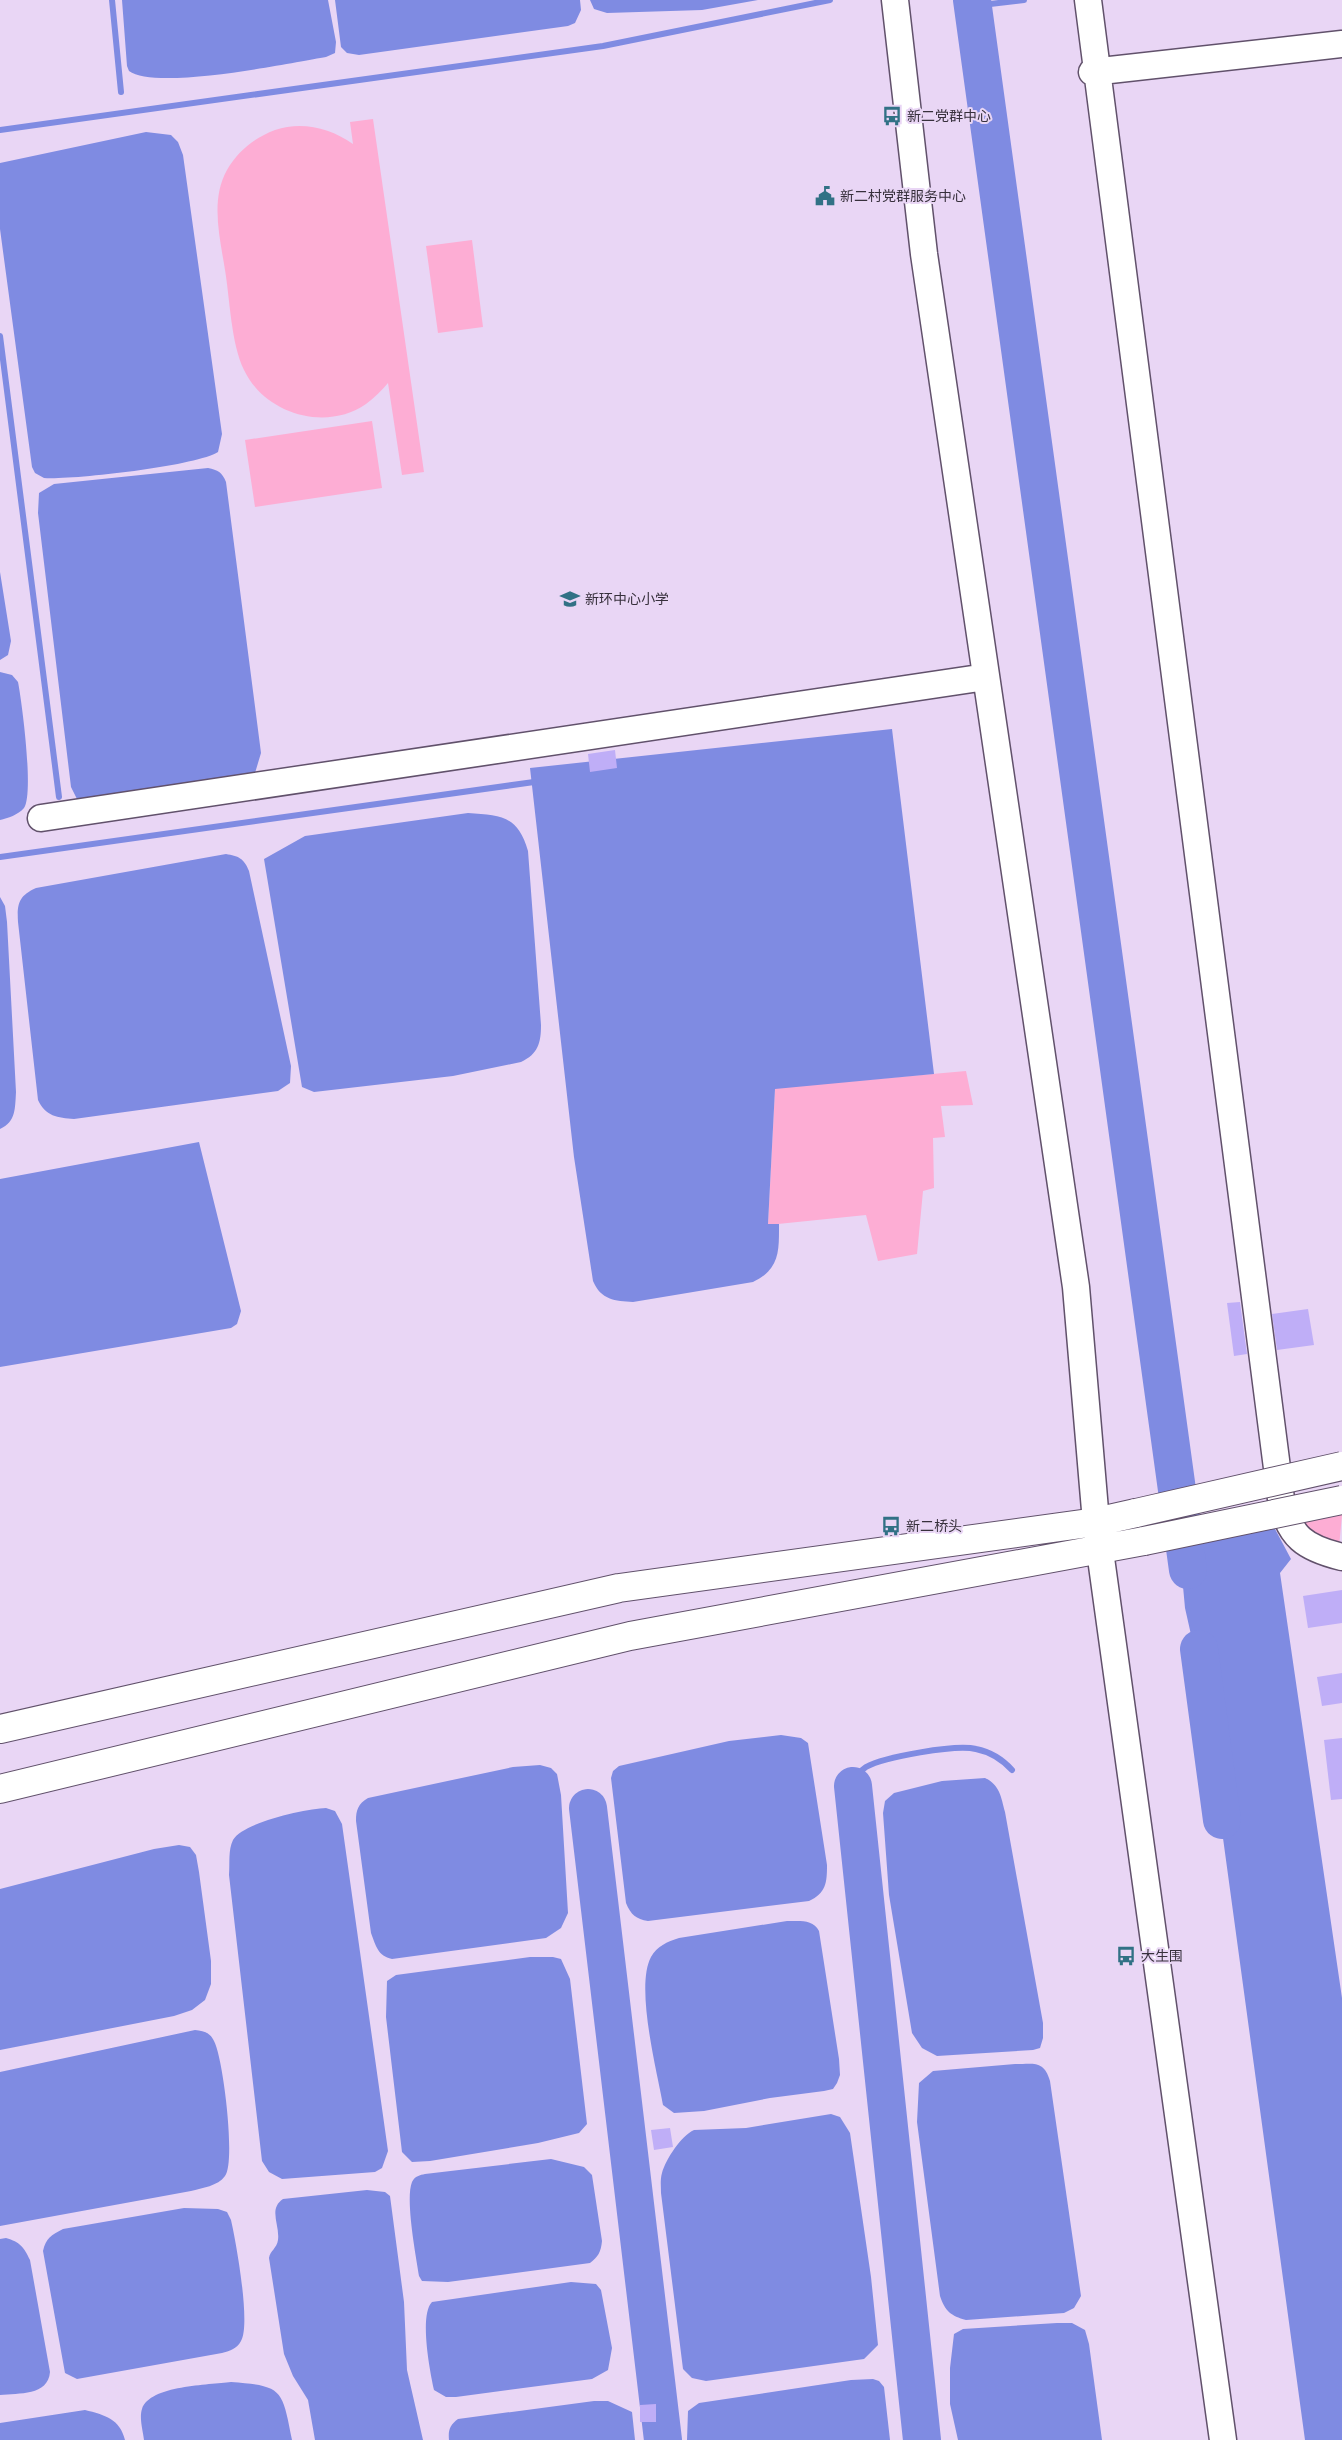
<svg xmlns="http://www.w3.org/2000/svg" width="1342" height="2440" font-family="Inter,'Noto Sans SC',sans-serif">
<rect width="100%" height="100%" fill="#e9d6f5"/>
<path fill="#fdadd4" d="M 373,119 L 424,472 L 402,475 L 388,383 C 382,390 374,398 366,404 C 326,432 265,414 244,370 C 231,343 230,300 225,270 C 220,238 210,200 227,170 C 238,151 254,138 275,130 C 302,121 330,128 353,144 L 350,122 Z
M 472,240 L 483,327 L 438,333 L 426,246 Z
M 372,421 L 382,488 L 255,507 L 245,440 Z
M 966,1071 L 973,1105 L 941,1106 L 945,1137 L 933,1138 L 934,1188 L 923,1191 L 917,1254 L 878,1261 L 866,1215 L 768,1225 L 775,1088 Z
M 1342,1515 L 1339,1547 L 1325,1545 L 1295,1520 Z"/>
<path fill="#7f8be2" d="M 122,0 L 328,0 L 336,42 L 335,53 L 326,57 C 290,63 156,91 129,71 L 127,66 Z
M 335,0 L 580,0 L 581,10 L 575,23 L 568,26 L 359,55 L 347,53 L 341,47 Z
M 590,0 L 758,0 L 702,10 L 607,13 L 594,9 Z
M 146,132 L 171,135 L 178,142 L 183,155 L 222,434 L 218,452 C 196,466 73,480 44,478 L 35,473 L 32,467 L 0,229 L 0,163 Z
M 208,468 C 218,470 222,472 226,482 L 261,753 L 255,773 L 86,802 L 77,799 L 71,787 L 38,513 L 39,493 L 54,484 Z
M 0,572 L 11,641 L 8,655 L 0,660 Z
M 0,672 L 12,675 L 18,682 C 22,702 34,794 24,808 C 18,815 8,818 0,820 Z
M 892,729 L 934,1074 L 775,1089 L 768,1224 L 779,1224 C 779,1251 780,1269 753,1282 L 633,1302 C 615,1301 601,1300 593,1281 L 574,1157 L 530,768 Z
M 468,813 C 501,815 518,816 528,851 L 541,1025 C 541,1043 538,1054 521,1062 L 453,1076 L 314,1092 L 302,1087 L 264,859 L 305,836 Z
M 226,854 C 238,856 244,858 249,871 L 291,1066 L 290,1083 L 278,1091 L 74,1119 C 58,1118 45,1116 38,1100 L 18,922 C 17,905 18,896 36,888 Z
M 0,897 L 5,906 L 7,922 L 16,1092 C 15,1108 16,1122 0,1129 Z
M 199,1142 L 241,1311 L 237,1324 L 231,1328 L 0,1367 L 0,1179 Z
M 1266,1512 L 1291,1559 L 1280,1573 L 1342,1998 L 1342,2440 L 1305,2440 L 1214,1772 L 1219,1759 L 1185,1608 L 1178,1532 Z
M 781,1735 L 801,1738 L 808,1743 L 827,1865 C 827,1883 826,1893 809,1901 L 648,1921 C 636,1919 631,1915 626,1903 L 611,1778 L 613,1771 L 619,1766 L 729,1741 Z
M 540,1765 L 551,1768 L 557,1774 L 561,1795 L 568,1913 L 561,1928 L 546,1938 L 392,1959 C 378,1956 376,1946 371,1933 L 356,1821 C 356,1810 358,1804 368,1798 L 513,1767 Z
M 985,1778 C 1000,1785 1001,1797 1005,1812 L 1043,2023 L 1043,2038 L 1040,2048 L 1033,2050 L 937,2056 L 922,2048 L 912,2033 L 889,1895 L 883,1813 L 885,1801 L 894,1793 L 942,1781 Z
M 326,1808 L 335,1811 L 342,1824 L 388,2151 L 382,2168 L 375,2172 L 282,2179 L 269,2172 L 262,2161 L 229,1875 C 230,1863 228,1850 233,1840 C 243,1822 306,1809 326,1808 Z
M 179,1845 L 190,1847 L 196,1855 L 199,1872 L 211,1961 L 211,1984 L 205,2000 L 192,2010 L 174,2016 L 0,2050 L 0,1889 L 154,1849 Z
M 787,1921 C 800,1921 813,1919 819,1931 L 839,2059 L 840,2075 L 837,2083 L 833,2089 L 824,2091 L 770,2098 L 704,2111 L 674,2113 L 663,2105 C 657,2071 635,1987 651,1957 C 657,1946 667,1942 679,1938 Z
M 530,1957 L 553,1957 L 561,1959 L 570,1979 L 587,2124 L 579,2133 L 538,2143 L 430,2161 L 412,2162 L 402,2152 L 386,2017 L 387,1981 L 396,1975 Z
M 195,2030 C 203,2031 210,2032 214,2041 C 223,2057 236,2162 225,2176 C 218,2186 202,2188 191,2191 L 0,2226 L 0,2072 Z
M 1015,2064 C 1034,2064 1044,2060 1050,2081 L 1081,2296 L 1074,2308 L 1064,2313 L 966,2320 C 951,2316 945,2311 940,2296 L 917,2122 L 919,2083 L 933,2071 Z
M 831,2114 L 840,2117 L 850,2133 L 871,2277 L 878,2345 L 864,2359 L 706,2381 L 692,2378 L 683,2369 L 661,2193 C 661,2187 660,2180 662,2173 C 666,2159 681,2136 694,2130 L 746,2128 Z
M 551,2159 L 584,2167 L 592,2175 L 602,2241 C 601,2252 598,2257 590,2263 L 448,2282 L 422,2281 L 419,2276 C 416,2256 405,2199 412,2182 C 415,2176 420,2175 425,2174 Z
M 367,2190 L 385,2192 L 390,2196 L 404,2302 L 407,2370 L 423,2440 L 315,2440 L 308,2400 L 293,2376 L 284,2354 L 269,2258 C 270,2251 277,2248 278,2240 C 280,2225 268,2209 283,2199 Z
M 184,2208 L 218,2209 L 227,2212 L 231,2220 C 236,2242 251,2324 241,2341 C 237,2349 229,2351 222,2353 L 77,2379 L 65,2373 L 43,2251 C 46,2238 51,2235 63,2229 Z
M 6,2238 C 20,2242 24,2247 30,2260 L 50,2372 C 48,2396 19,2393 0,2395 L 0,2239 Z
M 571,2282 L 596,2284 L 601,2290 L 612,2348 L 608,2370 L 592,2379 L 456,2397 L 446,2397 L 434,2390 C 430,2372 419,2315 432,2302 Z
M 1057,2323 L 1072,2323 L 1085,2330 L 1089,2344 L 1102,2440 L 958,2440 L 950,2404 L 950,2368 L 954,2334 L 963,2329 Z
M 873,2379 L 879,2381 L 884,2387 L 890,2440 L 687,2440 L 688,2411 L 699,2403 L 851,2380 Z
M 231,2382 C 283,2386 282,2389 292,2440 L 144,2440 C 143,2431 139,2418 142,2409 C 150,2385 209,2385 231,2382 Z
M 594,2401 L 608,2401 L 632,2412 L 635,2440 L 449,2440 C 448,2430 450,2425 458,2419 Z
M 85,2410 C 105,2415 120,2419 125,2440 L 0,2440 L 0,2423 Z"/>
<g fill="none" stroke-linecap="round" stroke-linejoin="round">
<path stroke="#7f8be2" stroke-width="6" d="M 112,0 L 121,92
M 973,6 L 1024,0
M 0,130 L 603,46 L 830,0
M 0,336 L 59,797
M 0,857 L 534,782
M 853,1786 C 856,1778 858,1772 866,1767 C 884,1757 956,1744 976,1749 C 991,1752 1002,1759 1012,1770"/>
<path stroke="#7f8be2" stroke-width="38" d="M 972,0 L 1188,1570
M 1199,1649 L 1222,1820
M 853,1786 L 922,2440
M 588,1808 L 663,2440"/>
</g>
<path fill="#bfaef7" d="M 615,750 L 617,768 L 590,772 L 588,754 Z
M 1240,1302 L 1247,1354 L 1234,1356 L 1227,1303 Z
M 1308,1309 L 1314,1345 L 1277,1350 L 1272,1314 Z
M 1342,1590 L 1342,1623 L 1308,1628 L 1303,1596 Z
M 1342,1673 L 1342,1703 L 1322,1706 L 1317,1677 Z
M 1342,1738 L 1342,1799 L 1331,1800 L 1324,1740 Z
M 670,2128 L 673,2147 L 654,2150 L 651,2130 Z
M 656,2404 L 656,2422 L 640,2422 L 640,2405 Z"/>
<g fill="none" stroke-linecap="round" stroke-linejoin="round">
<defs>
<path id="minor" d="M 895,0 L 924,254 L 1076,1287 L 1096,1522 L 1223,2440
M 1088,0 L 1281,1499 C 1289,1537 1305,1548 1342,1557
M 1092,72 L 1342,44
M 41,818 L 986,677"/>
<path id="highway" d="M 0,1729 L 619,1588 L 1096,1522 L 1136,1513
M 0,1789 L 630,1636 L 1144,1541"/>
</defs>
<use href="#minor" stroke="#61516b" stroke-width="29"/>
<use href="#highway" stroke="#61516b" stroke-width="30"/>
<use href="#minor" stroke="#fff" stroke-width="26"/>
<use href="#highway" stroke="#fff" stroke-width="28"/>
<defs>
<path id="highway-bridge" d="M 1136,1513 L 1342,1466
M 1144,1541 L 1342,1500"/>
</defs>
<use href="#highway-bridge" stroke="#61516b" stroke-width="30" stroke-linecap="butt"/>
<use href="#highway-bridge" stroke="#fff" stroke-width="28"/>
</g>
<defs>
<symbol id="bus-bare" viewBox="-9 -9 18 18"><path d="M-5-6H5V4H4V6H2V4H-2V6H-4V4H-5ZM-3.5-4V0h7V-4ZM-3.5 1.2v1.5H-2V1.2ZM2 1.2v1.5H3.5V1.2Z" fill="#317185" stroke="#e9d6f5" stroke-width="2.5" paint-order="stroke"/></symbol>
<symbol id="civic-bare" viewBox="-9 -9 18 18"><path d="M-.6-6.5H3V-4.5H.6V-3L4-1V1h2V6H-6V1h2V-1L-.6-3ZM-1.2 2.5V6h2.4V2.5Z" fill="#317185" stroke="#e9d6f5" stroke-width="2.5" paint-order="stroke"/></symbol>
<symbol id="school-bare" viewBox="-9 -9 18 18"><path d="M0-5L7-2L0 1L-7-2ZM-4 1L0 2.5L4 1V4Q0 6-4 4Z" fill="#317185" stroke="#e9d6f5" stroke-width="2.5" paint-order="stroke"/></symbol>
</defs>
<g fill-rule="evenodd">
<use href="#bus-bare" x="878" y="102" width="28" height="28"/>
<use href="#civic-bare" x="811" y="182" width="28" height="28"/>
<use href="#school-bare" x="556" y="585" width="28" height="28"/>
<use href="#bus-bare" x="877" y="1512" width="28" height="28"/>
<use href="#bus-bare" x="1112" y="1942" width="28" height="28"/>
</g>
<g text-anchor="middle" stroke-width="4" stroke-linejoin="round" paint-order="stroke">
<g font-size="14" fill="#37303c" stroke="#e9d6f5" text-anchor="start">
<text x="907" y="121">新二党群中心</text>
<text x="840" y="201">新二村党群服务中心</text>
<text x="585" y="604">新环中心小学</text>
<text x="906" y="1531">新二桥头</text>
<text x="1141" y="1961">大生围</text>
</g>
</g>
</svg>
